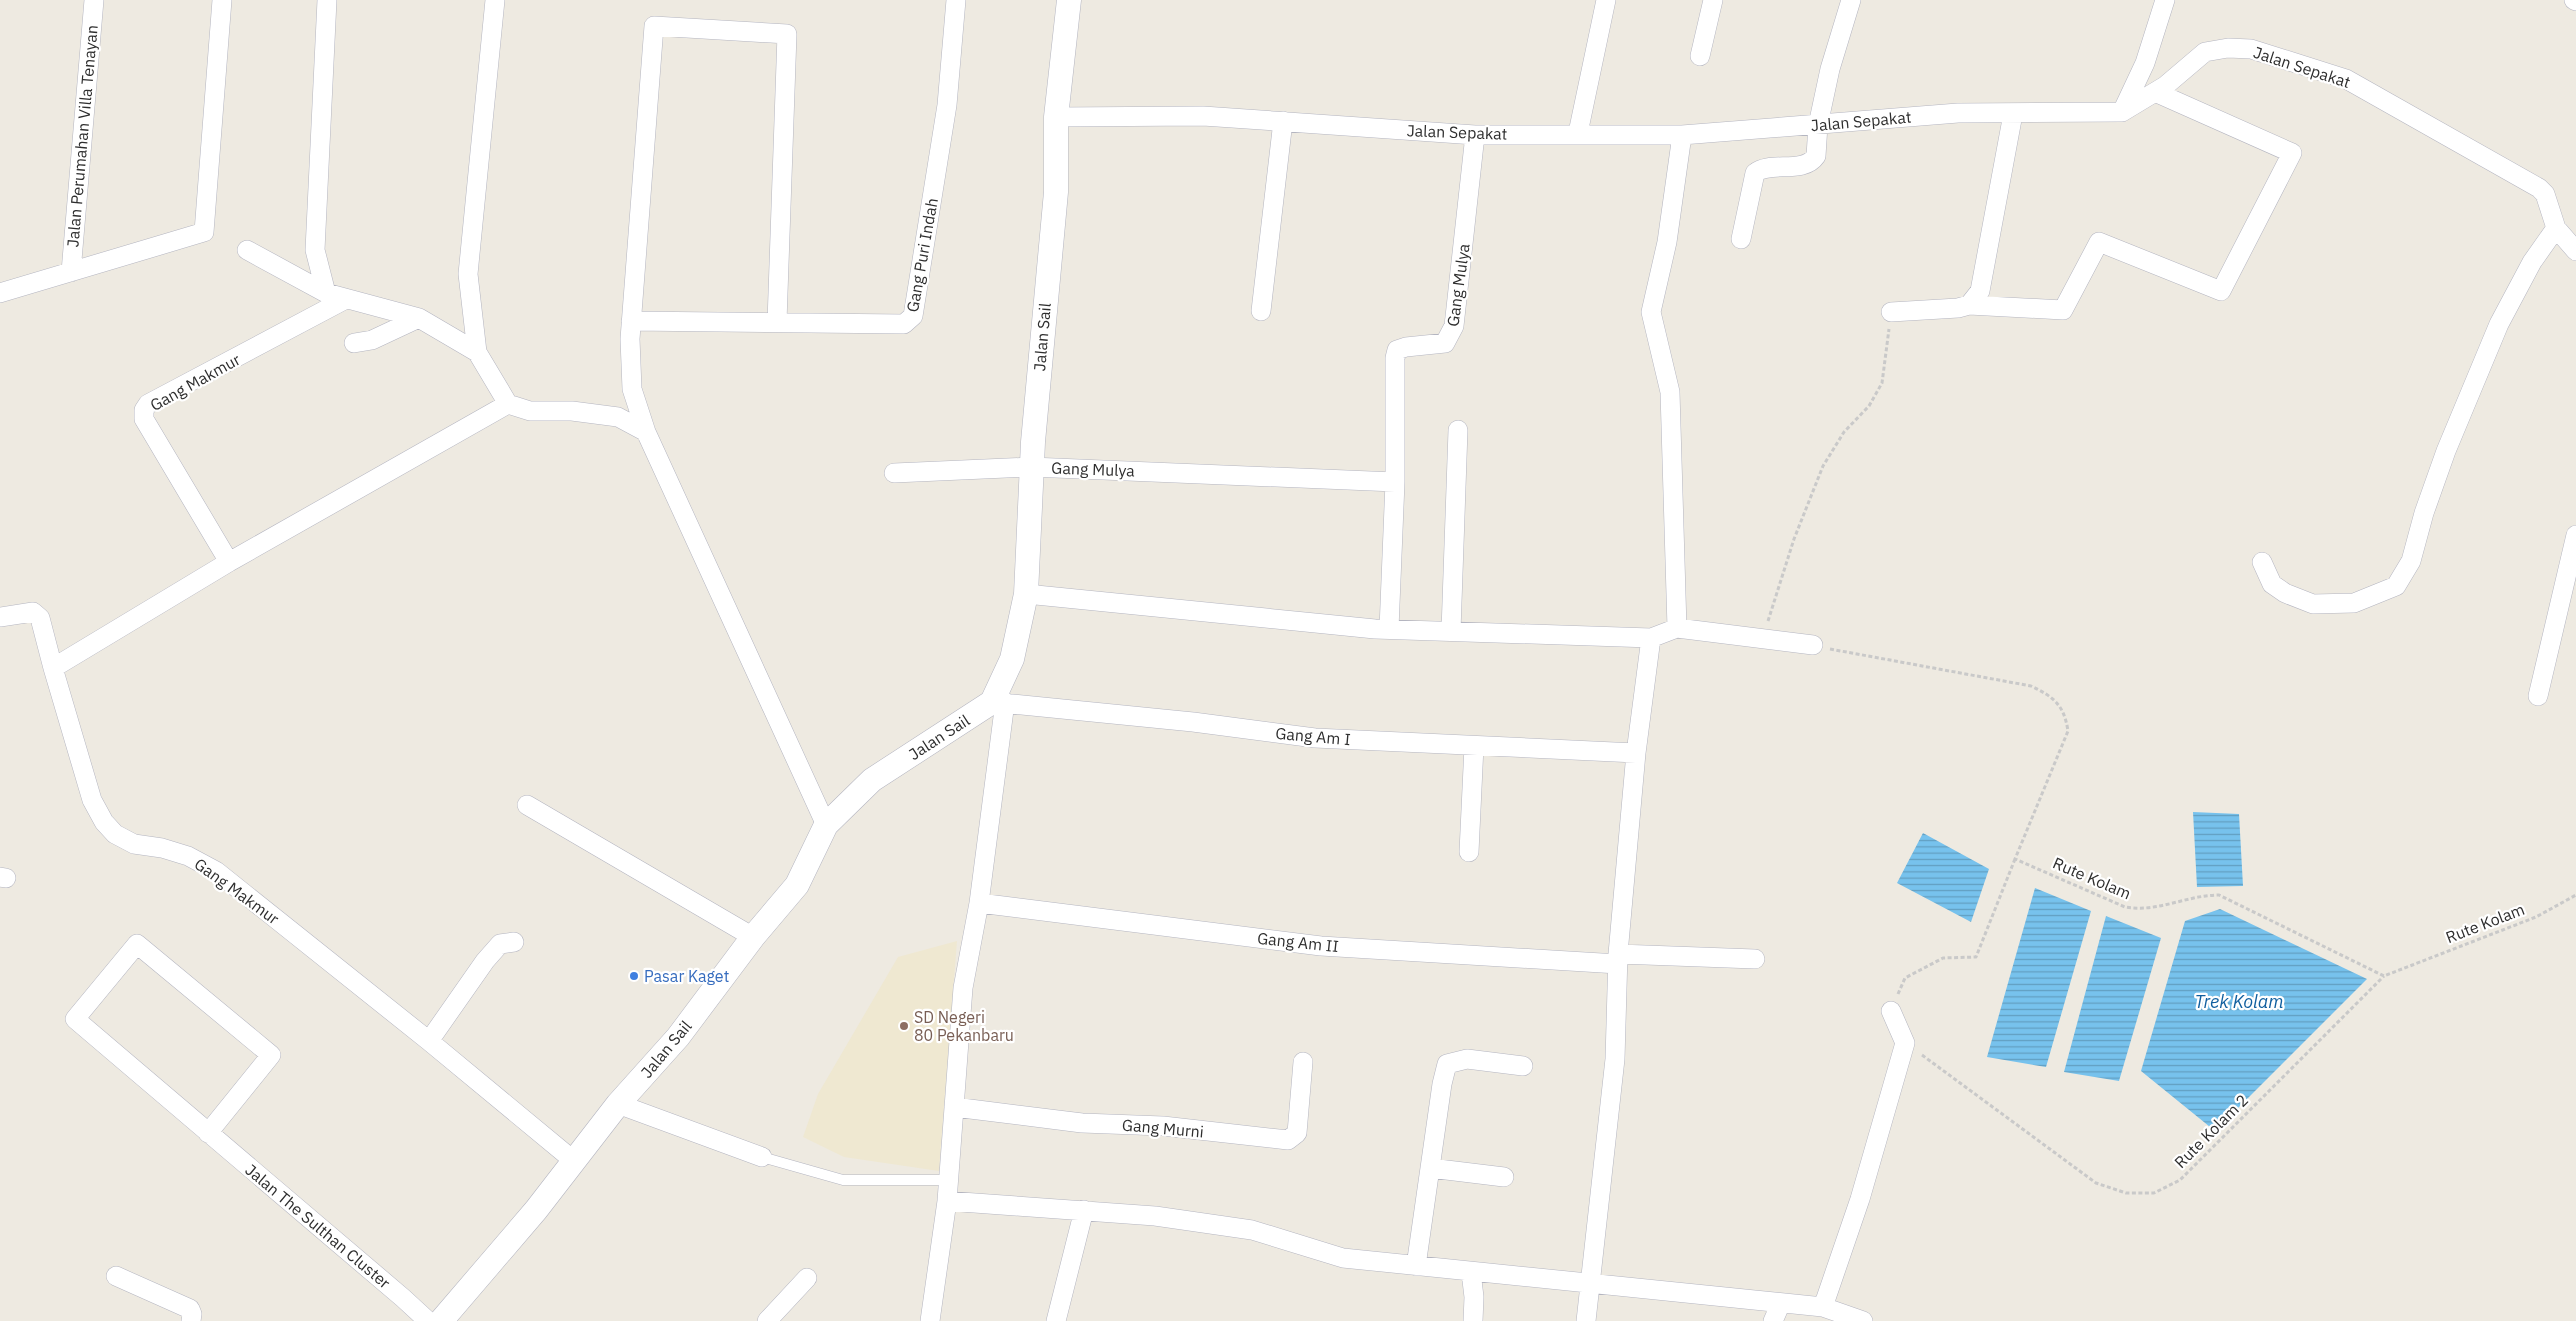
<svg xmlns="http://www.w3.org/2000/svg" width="2576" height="1321" font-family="'IBM Plex Sans',sans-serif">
<defs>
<pattern id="water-rules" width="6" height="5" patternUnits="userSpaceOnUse" patternTransform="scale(1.25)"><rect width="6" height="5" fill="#77c2ed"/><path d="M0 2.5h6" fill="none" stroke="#629ec0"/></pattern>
</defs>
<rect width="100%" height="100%" fill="#eeeae1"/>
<path fill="#efe8d1" d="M 957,941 L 939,1171 L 844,1157 L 803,1137 L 818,1094 L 898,957 Z"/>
<path fill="url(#water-rules)" d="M 2193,812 L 2239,814 L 2243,886 L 2197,887 Z
M 1923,833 L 1989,869 L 1971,922 L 1897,883 Z
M 2035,888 L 2091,911 L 2046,1067 L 1987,1057 Z
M 2220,909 L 2367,979 L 2215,1131 L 2141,1071 L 2185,921 Z
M 2106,916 L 2161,938 L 2119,1081 L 2064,1072 Z"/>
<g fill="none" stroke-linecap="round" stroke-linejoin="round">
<defs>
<path id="service" d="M 762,1157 L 843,1180 L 949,1180"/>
<path id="minor" d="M 327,0 L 315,250 L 326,293 L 419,318 L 477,352
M 495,0 L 468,274 L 477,352 L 508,404 L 530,411 L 572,411 L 618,417 L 646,432 L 826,825
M 2574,0 L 2576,1
M 1700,56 L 1713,0
M 2122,112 L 2145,63 L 2165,0
M 1056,117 L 1203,116 L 1475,135 L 1682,135 L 1958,113 L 2122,112 L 2165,86 L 2205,52 L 2228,48 L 2251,49 L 2346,79 L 2539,188 L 2545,194 L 2556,228 L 2576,251
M 1578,133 L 1606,0
M 1741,239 L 1755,173 C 1770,160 1803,175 1816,156 L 1818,125 L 1830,69 L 1851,0
M 247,250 L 326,293
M 71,272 L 94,0
M 0,293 L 204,232 L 222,0
M 1969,305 L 2063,310 L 2099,242 L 2221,291 L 2292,153 L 2155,92
M 1261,311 L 1283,121
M 1891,312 L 1958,308 L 1969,305 L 1980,291 L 2013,114
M 631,321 L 904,324 L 913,316 L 947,105 L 956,0
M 354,343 L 372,340 L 419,318
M 646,432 L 632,389 L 630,339 L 654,26 L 787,34 L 777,322
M 894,473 L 1031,467 L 1395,482
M 229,562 L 144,419 L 144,410 L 148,404 L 346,299
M 2262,562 L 2272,584 L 2285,593 L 2313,604 L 2354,603 L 2396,586 L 2411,561 L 2424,513 L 2446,451 L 2499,324 L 2532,262 L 2556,228
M 1026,594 L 1375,629 L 1651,638 L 1677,628 L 1813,645
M 0,617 L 33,612 L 40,618 L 53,668 L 92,800 L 104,822 L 115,834 L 134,844 L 162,848 L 188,856 L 216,871 L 429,1041 L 574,1161
M 1677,628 L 1670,392 L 1651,312 L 1667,242 L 1682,135
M 1389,629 L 1395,482 L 1395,358 L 1397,350 L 1406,347 L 1445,343 L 1454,326 L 1475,135
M 1451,631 L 1458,430
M 53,668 L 229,562 L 508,404
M 2538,696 L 2576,535
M 992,702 L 1193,722 L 1315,738 L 1636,753
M 527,805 L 753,937
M 1469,852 L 1474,746
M 0,877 L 6,878
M 979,903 L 1321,946 L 1618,964
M 1618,954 L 1755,959
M 429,1041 L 485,961 L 500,944 L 514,942
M 618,1104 L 762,1157
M 954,1107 L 1082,1123 L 1163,1126 L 1288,1140 L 1297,1133 L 1303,1062
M 208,1133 L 271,1055 L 137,944 L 75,1019 L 403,1298 L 428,1321
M 1430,1168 L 1504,1177
M 947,1201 L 1155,1216 L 1252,1230 L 1343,1258 L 1823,1307 L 1863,1321
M 1416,1266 L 1442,1084 L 1447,1064 L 1467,1059 L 1523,1066
M 1471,1272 L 1474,1297 L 1473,1321
M 116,1276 L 190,1309 L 192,1314 L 191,1321
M 1823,1307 L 1860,1199 L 1905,1043 L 1891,1011
M 767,1321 L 807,1278
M 930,1321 L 947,1201 L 963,988 L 979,903 L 1005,702
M 1056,1321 L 1084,1210
M 1586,1321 L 1615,1059 L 1618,954 L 1636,753 L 1651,638
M 1773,1321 L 1781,1303"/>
<path id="tertiary" d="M 441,1321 L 536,1210 L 618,1104 L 678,1037 L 753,937 L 797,885 L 826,825 L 872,780 L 992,702 L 1012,659 L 1026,594 L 1033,442 L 1056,192 L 1056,117 L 1069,0"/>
</defs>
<use href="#service" stroke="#b4b5c0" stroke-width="11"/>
<use href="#minor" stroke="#b4b5c0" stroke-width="20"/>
<use href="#tertiary" stroke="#b4b5c0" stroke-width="25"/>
<path stroke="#c9c9c9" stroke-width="3" stroke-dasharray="4 2.5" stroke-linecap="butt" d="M 1768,621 L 1794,539 L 1823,466 L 1844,432 L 1869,406 L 1882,383 L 1889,329
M 1830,649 L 2031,686 C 2054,697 2064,705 2068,731 L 2015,859 L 2125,907 C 2157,913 2187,895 2219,895 L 2384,976 L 2536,917 L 2576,895
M 1898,994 L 1905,978 L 1943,958 L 1976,957 L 2015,859
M 1922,1055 L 2096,1183 L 2126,1193 L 2154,1193 L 2180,1180 L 2384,976"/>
<use href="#service" stroke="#fff" stroke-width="10"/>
<use href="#minor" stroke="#fff" stroke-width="19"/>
<use href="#tertiary" stroke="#fff" stroke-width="24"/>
</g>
<circle fill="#3f7fe0" stroke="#fff" stroke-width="2" cx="634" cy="976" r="5"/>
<circle fill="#8d6e63" stroke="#fff" stroke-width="2" cx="904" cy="1026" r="5"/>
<g text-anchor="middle" stroke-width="4.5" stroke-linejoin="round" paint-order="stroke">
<g font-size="16" fill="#2e2e2e" stroke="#fff">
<text transform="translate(2302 67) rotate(18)" y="6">Jalan Sepakat</text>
<text transform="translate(1861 121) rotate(-5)" y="6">Jalan Sepakat</text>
<text transform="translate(1457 132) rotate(2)" y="6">Jalan Sepakat</text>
<text transform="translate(82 136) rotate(-85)" y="6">Jalan Perumahan Villa Tenayan</text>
<text transform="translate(922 255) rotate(-80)" y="6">Gang Puri Indah</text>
<text transform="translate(1458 285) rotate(-82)" y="6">Gang Mulya</text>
<text transform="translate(1042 337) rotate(-85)" y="6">Jalan Sail</text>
<text transform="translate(195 382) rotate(-29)" y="6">Gang Makmur</text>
<text transform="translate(1093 469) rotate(2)" y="6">Gang Mulya</text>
<text transform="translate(1313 736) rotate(5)" y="6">Gang Am I</text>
<text transform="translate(939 737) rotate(-33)" y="6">Jalan Sail</text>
<text transform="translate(2092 878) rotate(23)" y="6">Rute Kolam</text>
<text transform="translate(237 891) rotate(36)" y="6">Gang Makmur</text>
<text transform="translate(2485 923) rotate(-21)" y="6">Rute Kolam</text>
<text transform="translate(1298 942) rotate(6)" y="6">Gang Am II</text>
<text transform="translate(666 1049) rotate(-50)" y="6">Jalan Sail</text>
<text transform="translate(1163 1128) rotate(5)" y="6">Gang Murni</text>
<text transform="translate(2211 1131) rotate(-45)" y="6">Rute Kolam 2</text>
<text transform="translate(318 1226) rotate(40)" y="6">Jalan The Sulthan Cluster</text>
</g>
<g font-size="16" fill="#366cbe" stroke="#fff" text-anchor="start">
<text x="644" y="982">Pasar Kaget</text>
</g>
<g font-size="16" fill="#785e54" stroke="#fff" text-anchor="start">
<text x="914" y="1023">SD Negeri<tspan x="914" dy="18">80 Pekanbaru</tspan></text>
</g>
<g font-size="18" font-style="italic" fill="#105f9f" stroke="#fff">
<text x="2239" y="1008">Trek Kolam</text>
</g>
</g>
</svg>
